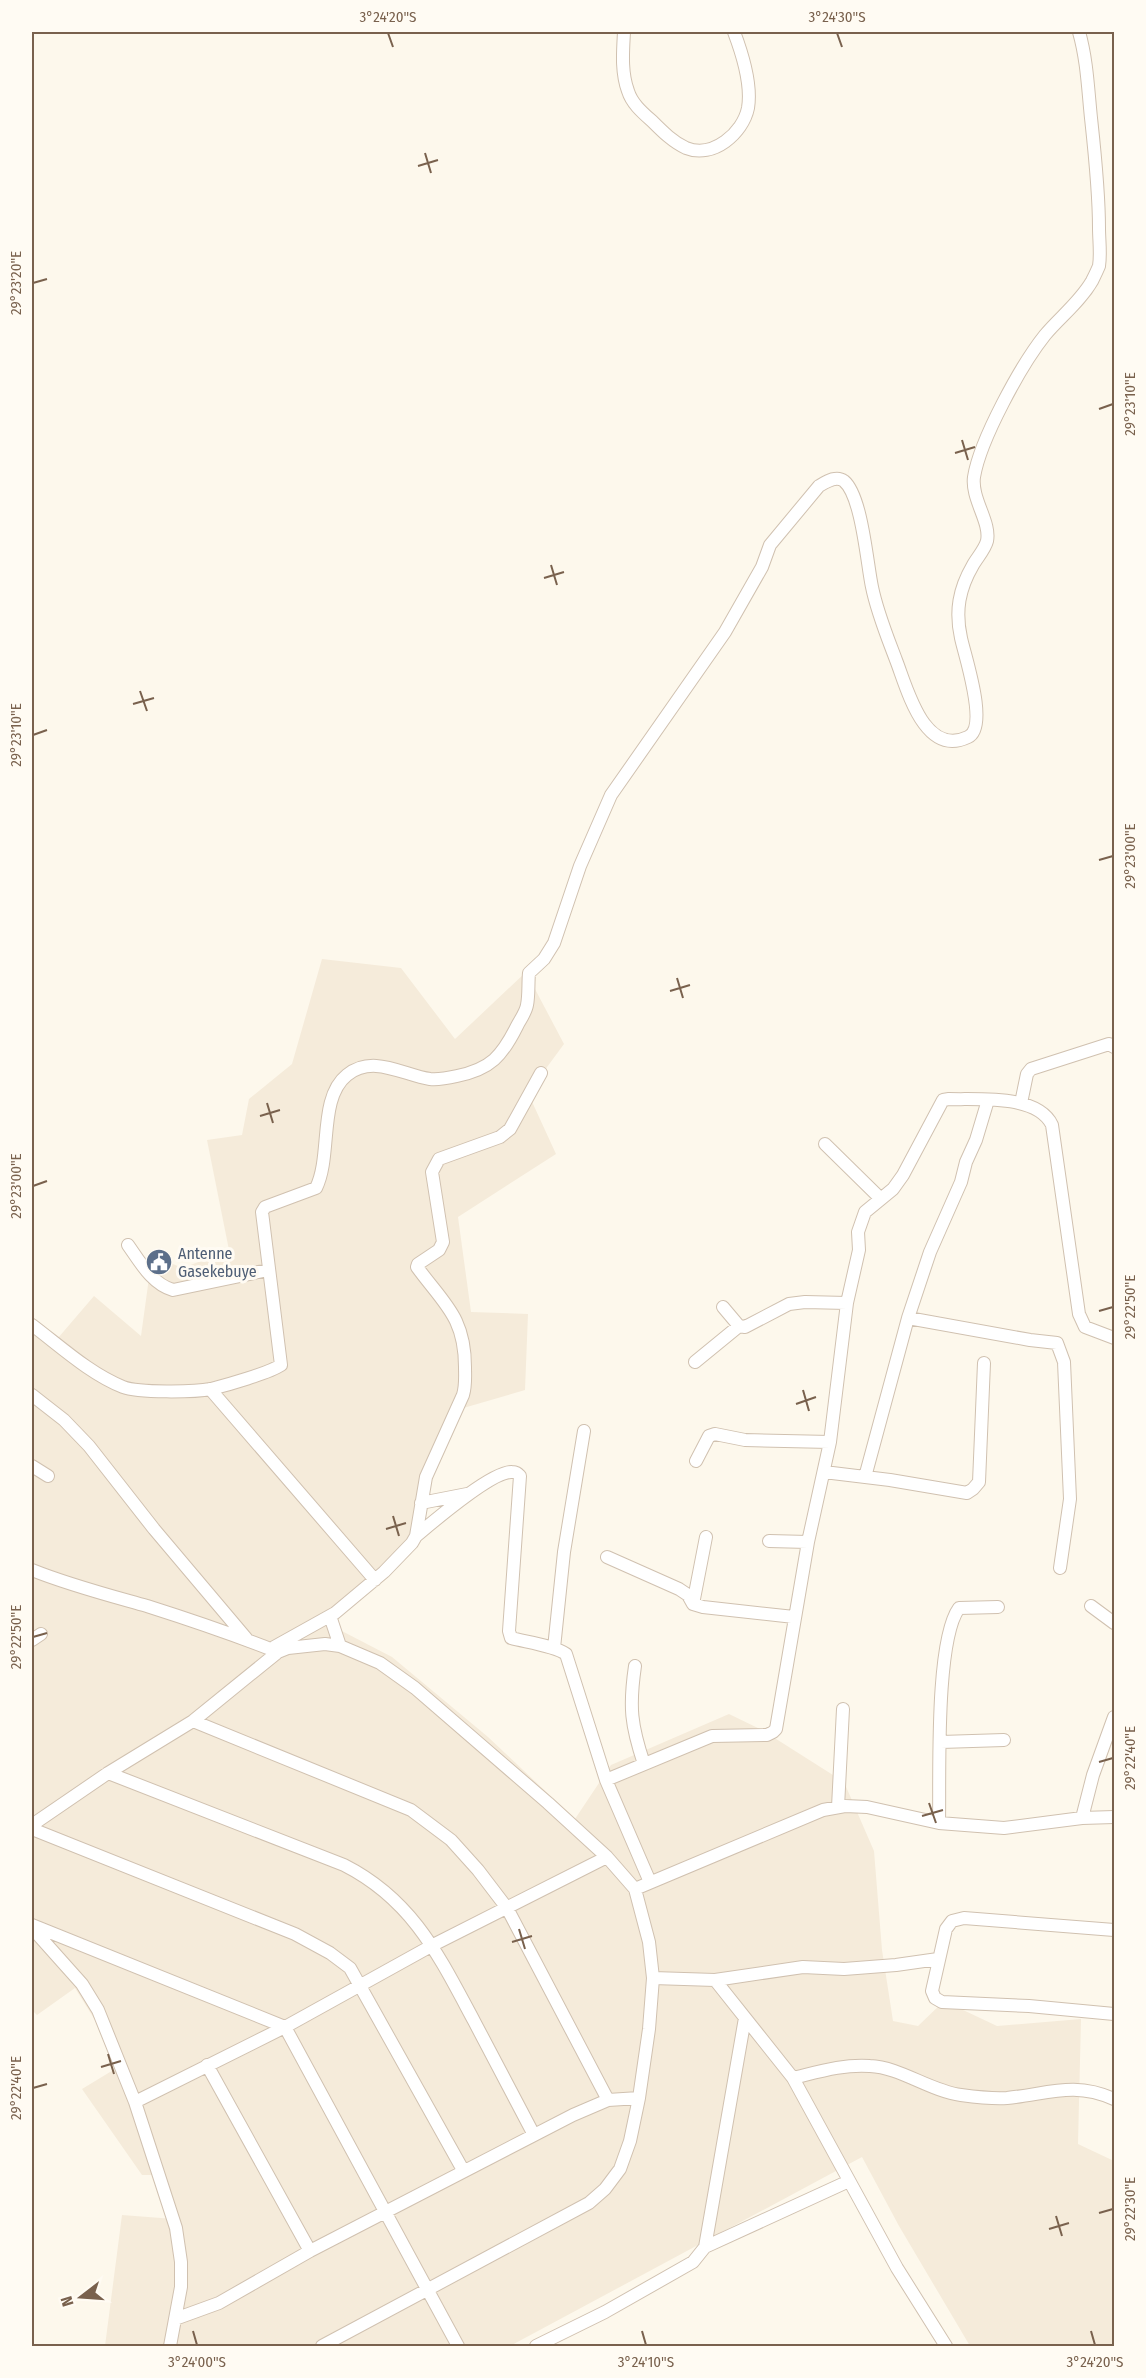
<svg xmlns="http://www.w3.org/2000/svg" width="1146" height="2378" font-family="'Fira Sans Condensed',sans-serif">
<rect width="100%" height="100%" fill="#fdf8ec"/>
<path fill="#f5ebda" d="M 322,959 L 401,968 L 455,1039 L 526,972 L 564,1044 L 528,1093 L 556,1154 L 458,1217 L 471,1312 L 528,1314 L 525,1390 L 453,1411 L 428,1469 L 423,1534 L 340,1606 L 338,1629 L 392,1657 L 488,1737 L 575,1819 L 611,1765 L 729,1714 L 762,1730 L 844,1782 L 874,1851 L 882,1950 L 893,2021 L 918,2026 L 944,2001 L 997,2026 L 1081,2019 L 1078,2144 L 1114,2161 L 1114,2346 L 970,2346 L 899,2226 L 862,2157 L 510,2346 L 105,2346 L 122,2215 L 174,2219 L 164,2175 L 142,2175 L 82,2089 L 115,2069 L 95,2020 L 75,1988 L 37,2015 L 32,2010 L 32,1328 L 52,1345 L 94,1296 L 141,1336 L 152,1256 L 183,1268 L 229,1250 L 207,1140 L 242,1135 L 249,1099 L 292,1064 Z"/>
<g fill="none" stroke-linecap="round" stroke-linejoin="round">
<defs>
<path id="minor" d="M 624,32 C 623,51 621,72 628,91 C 632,104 643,113 653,122 C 663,132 673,142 686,148 C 713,159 743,133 748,108 C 752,84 742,53 734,32
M 1021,1103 L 1027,1074 L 1031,1069 L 1109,1044 L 1114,1047
M 825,1144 L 881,1199
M 128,1245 C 140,1262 152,1284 173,1290 L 268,1270
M 723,1307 L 739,1326
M 908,1318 L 1030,1340 L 1057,1343 L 1064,1362 L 1070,1499 L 1060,1568
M 32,1325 C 60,1346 90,1374 123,1387 C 138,1393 195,1392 211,1389 C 227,1385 269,1373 281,1365 L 262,1212 L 265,1207 L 316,1188 C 332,1156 318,1098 347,1075 C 373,1054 403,1075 430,1079 C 439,1080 448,1078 457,1076 C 491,1069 502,1056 517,1026 C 520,1020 526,1012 527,1005 C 529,995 528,984 529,973 L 544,959 L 554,943 L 580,866 L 611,795 L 725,632 L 762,567 L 770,545 L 819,486 C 826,482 836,475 844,481 C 862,496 867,564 872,587 C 877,612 887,636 896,660 C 907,688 924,758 968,737 C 989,727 965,657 961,638 C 955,611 959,589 973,565 C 977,558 985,549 987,541 C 991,522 971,499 974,477 C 980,440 1021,365 1045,335 C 1060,317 1080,302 1092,281 C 1094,277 1097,271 1099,266 C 1101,254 1099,240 1099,228 C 1099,191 1095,155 1091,118 C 1088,89 1087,60 1079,32
M 695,1362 L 739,1326 L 745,1327 L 789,1304 L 805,1302 L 847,1303
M 210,1389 L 375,1580
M 32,1395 L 64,1420 L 89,1446 L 154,1529 L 246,1638
M 696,1461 L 709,1436 L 715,1434 L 745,1440 L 830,1442
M 32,1466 L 48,1476
M 824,1472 L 890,1480 L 967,1493 L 973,1489 L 979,1482 L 984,1363
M 865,1477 L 908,1318 L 930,1252 L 961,1182 L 966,1162 L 976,1140 L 988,1100
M 421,1503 L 467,1494
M 416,1536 C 433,1522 492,1471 512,1472 C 516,1472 517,1473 520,1476 L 509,1631 L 511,1638 C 526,1642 555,1646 566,1654 L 606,1780 L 650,1882
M 769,1541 L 808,1542
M 607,1557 L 679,1589 L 688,1595 L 693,1604 L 703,1607 L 794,1617
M 32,1570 C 69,1585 108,1595 147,1606 C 191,1620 235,1635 278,1652
M 693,1604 L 706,1537
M 1091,1606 L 1114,1623
M 330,1616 L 340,1646
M 32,1640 L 41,1634
M 274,1647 L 335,1613 L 384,1572 L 412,1543 L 416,1536 L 426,1477 L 463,1395 C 466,1385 465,1376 465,1367 C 465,1317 444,1304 417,1267 L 418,1264 L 439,1250 L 443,1242 L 432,1172 L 439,1159 L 500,1137 L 510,1129 L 541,1073
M 554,1648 L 564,1552 L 584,1431
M 635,1666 C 629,1707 631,1725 644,1764
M 193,1721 L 411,1810 L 451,1840 L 478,1870 L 507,1908 L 608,2100
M 941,1742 L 1004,1740
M 108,1773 L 344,1865 C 413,1900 439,1956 474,2021 C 494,2059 514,2097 534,2135
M 606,1780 L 712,1736 L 767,1735 L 773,1732 L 776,1729 L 808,1542 L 830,1442 L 847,1303 L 859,1250 L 858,1232 L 865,1212 L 893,1189 L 903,1175 L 943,1100 L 949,1099 C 978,1100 1037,1094 1052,1125 L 1079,1314 L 1085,1327 L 1114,1338
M 838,1807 L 843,1709
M 1082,1818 L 1093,1775 L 1114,1717
M 939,1823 C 940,1777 935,1641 959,1608 L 998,1607
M 32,1825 L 108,1773 L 193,1721 L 278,1652 L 288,1648 L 325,1644 L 340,1646 L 380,1663 L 415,1688 L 548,1803 L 607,1857 L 635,1889 L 649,1942 L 653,1978 L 649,2029 L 639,2098 L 630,2141 L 620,2169 L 605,2189 L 589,2203 L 322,2346
M 32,1829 L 295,1934 L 330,1953 L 350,1968 L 463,2170
M 635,1889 L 823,1810 L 845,1806 L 867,1807 L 939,1823 L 1004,1828 L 1082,1818 L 1114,1817
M 32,1925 L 285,2027 L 458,2346
M 32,1928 L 82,1984 L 98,2010 L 135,2102 L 176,2228 L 181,2262 L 181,2287 L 170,2346
M 1114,1930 L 964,1918 L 952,1921 L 946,1929 L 932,1991 L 935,1998 L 942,2002 L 1029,2006 L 1114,2014
M 653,1978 L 715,1980 L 793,2078 L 897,2268 L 946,2346
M 715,1980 L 803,1967 L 844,1969 L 896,1965 L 938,1959
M 207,2065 L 310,2251
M 793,2078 C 818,2072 843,2064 870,2066 C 900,2067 930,2091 961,2095 C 976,2097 992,2099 1007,2098 C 1048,2094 1074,2081 1114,2099
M 135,2102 L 285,2027 L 433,1945 L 607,1857
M 705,2247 L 849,2181
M 175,2319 L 219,2303 L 310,2251 L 573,2115 L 608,2100 L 639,2098
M 536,2346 L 605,2312 L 693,2262 L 705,2247 L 745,2018"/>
</defs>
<use href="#minor" stroke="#d0c1b0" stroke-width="14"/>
<use href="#minor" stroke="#fff" stroke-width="12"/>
</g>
<path fill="none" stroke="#79614d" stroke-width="2" d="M 388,33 L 393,47M 837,33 L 842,47M 425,153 L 431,173M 418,166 L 438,160M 33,283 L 47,279M 1099,409 L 1113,404M 962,440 L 968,460M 955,453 L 975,447M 551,565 L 557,585M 544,578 L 564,572M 140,691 L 147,711M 133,704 L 154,698M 33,735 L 47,730M 1099,860 L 1113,856M 677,978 L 683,998M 670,991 L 690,985M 267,1103 L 273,1123M 260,1116 L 280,1110M 33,1186 L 47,1181M 1099,1311 L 1113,1307M 803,1390 L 809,1411M 796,1404 L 816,1397M 393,1516 L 399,1536M 386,1529 L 406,1523M 33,1637 L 47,1633M 1099,1762 L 1113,1758M 929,1803 L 936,1823M 922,1816 L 943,1810M 519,1929 L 525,1949M 512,1942 L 532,1936M 108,2054 L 114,2074M 101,2067 L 121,2061M 33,2088 L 47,2084M 1099,2213 L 1113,2209M 1056,2216 L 1062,2236M 1049,2229 L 1069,2223M 193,2331 L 197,2345M 642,2331 L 646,2345M 1091,2331 L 1095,2345"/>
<defs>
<symbol id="civic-disc" viewBox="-11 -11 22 22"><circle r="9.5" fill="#5c6f8a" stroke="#fffbf3"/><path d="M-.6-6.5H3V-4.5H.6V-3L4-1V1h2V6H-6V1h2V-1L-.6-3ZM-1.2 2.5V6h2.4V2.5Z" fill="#fff"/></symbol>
</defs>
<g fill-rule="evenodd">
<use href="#civic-disc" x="144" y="1247" width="30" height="30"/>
</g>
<g text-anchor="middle" stroke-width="6" stroke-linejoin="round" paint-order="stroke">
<g font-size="16" fill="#4e5e75" stroke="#fffbf3" text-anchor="start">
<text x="178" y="1259">Antenne<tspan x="178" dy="18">Gasekebuye</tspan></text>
</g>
</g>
<rect width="1146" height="2378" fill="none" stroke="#fffbf3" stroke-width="66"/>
<g transform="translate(81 2297) rotate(253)" stroke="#fffbf3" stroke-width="4.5" paint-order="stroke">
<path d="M0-4.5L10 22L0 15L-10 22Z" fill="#79614d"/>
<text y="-9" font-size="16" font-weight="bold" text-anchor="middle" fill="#79614d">N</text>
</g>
<rect x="33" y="33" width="1080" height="2312" fill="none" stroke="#79614d" stroke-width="2"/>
<g font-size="15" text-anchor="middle" fill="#79614d">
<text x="388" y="22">3°24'20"S</text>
<text x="837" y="22">3°24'30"S</text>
<text transform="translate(16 283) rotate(-90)" y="5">29°23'20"E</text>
<text transform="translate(1130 404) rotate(-90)" y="5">29°23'10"E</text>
<text transform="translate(16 735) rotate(-90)" y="5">29°23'10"E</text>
<text transform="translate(1130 856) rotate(-90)" y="5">29°23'00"E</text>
<text transform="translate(16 1186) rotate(-90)" y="5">29°23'00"E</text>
<text transform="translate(1130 1307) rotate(-90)" y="5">29°22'50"E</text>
<text transform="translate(16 1637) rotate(-90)" y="5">29°22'50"E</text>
<text transform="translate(1130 1758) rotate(-90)" y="5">29°22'40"E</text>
<text transform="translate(16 2088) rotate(-90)" y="5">29°22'40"E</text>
<text transform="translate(1130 2209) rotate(-90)" y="5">29°22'30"E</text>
<text x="197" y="2367">3°24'00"S</text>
<text x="646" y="2367">3°24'10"S</text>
<text x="1095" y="2367">3°24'20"S</text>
</g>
</svg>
